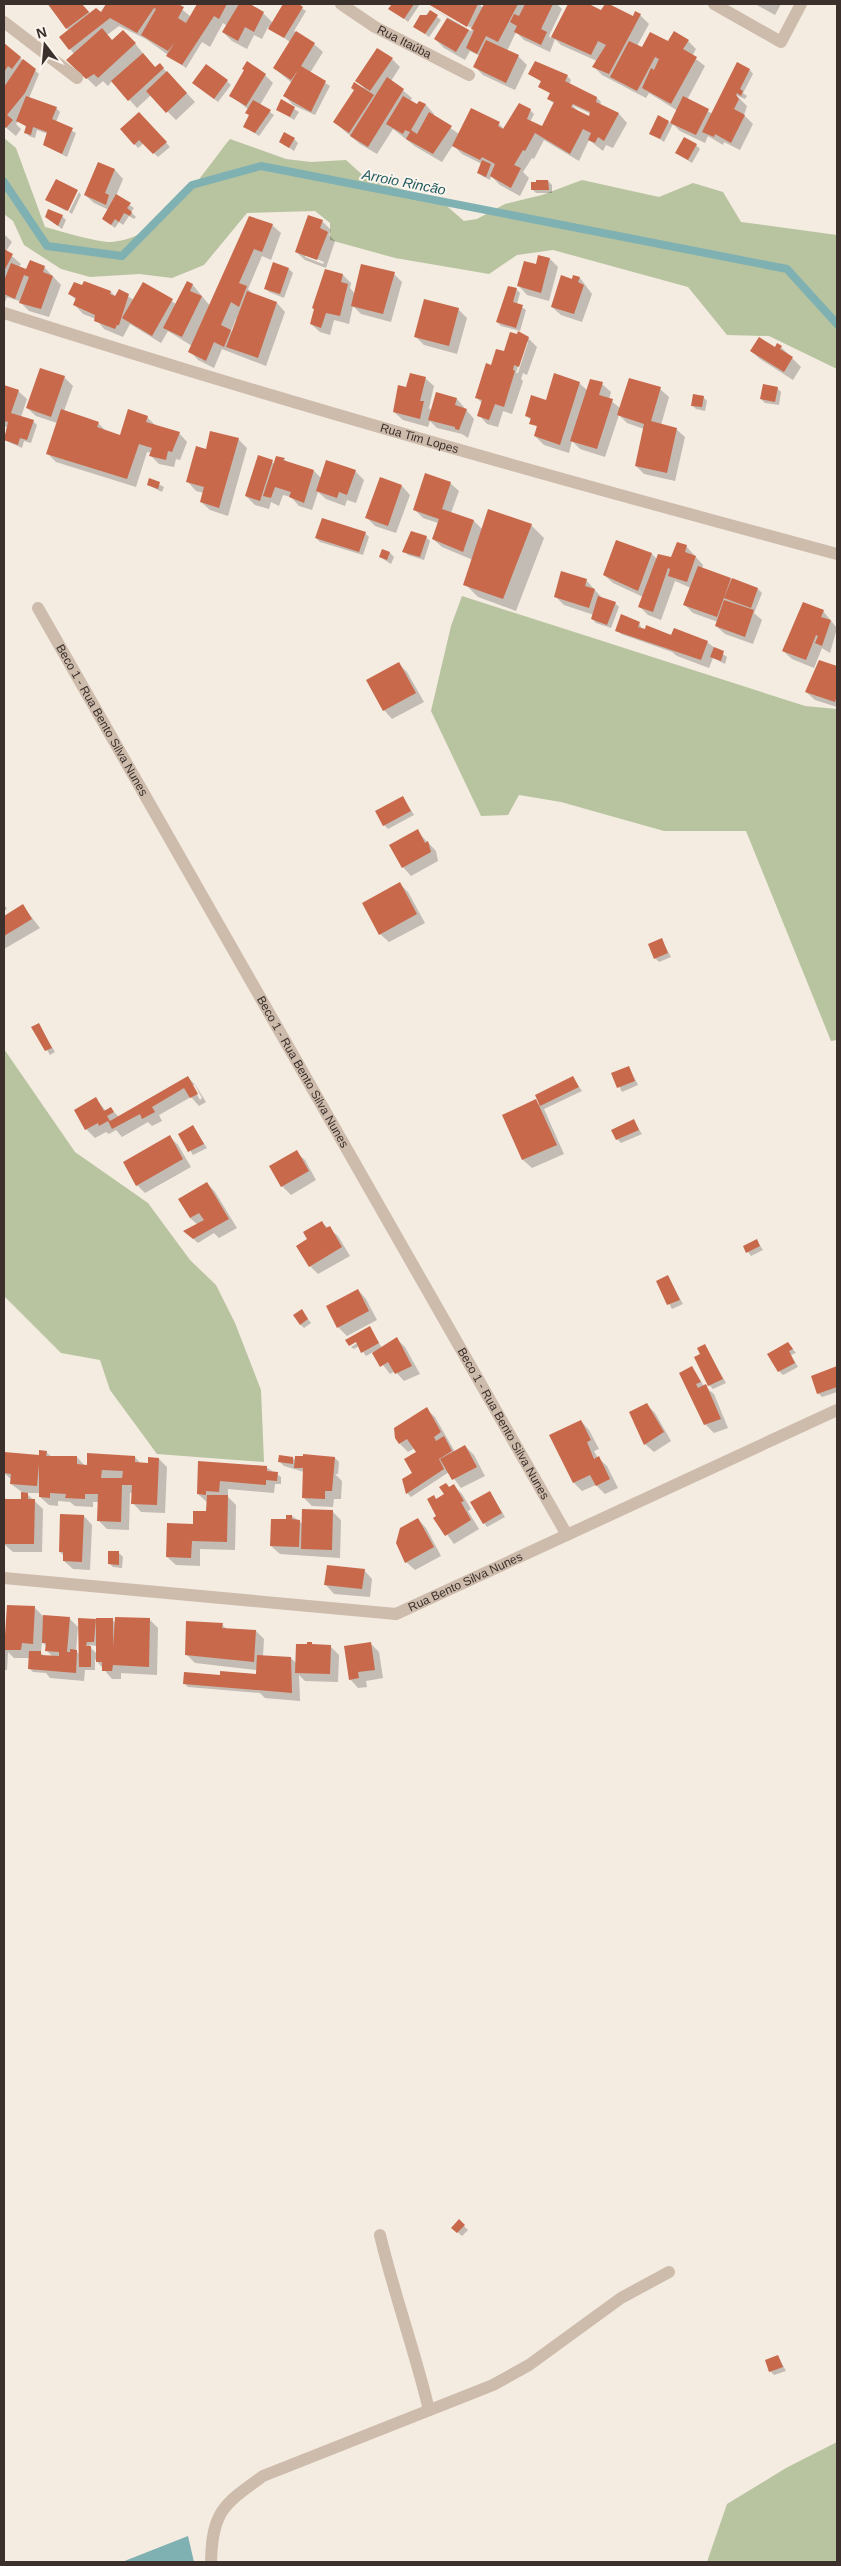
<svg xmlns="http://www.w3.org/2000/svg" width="841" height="2566" font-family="Arial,sans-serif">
<rect width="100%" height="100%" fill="#f4ebe1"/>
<path fill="#b8c4a0" d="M 4,138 L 16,148 L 45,227 C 60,231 99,243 112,242 C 165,237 199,177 230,139 L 286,159 L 311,162 L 346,160 L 367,179 L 441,201 L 464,221 L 477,219 L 505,204 L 542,195 L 582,180 L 659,197 L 693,183 L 723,192 L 741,222 L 837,235 L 837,369 L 769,336 L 727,335 L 688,287 L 553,250 L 517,255 L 489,274 L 395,258 L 330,240 L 330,223 L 315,211 L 247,213 L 204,265 L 172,278 L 139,274 L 90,277 L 61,269 L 24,245 L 13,221 L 4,214 Z
M 462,596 L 805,706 L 837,709 L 837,1040 L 831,1041 L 746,831 L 664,831 L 561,802 L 519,795 L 508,815 L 481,816 L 431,711 L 451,626 Z
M 4,1049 L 75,1152 L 148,1203 L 190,1260 L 216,1285 L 235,1323 L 261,1390 L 264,1462 L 157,1454 L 110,1390 L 100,1360 L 61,1353 L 4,1296 Z
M 837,2442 L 837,2562 L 707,2562 L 727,2504 L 786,2468 Z"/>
<path fill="#7fb0b2" d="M 188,2536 L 194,2562 L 122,2562 Z"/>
<path fill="#0003" fill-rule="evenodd" d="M 50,4 L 81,4 L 91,14 L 102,13 L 108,4 L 179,4 L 178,6 L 191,17 L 199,4 L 248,4 L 263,13 L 273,23 L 284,4 L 296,4 L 306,11 L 294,31 L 314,44 L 323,52 L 310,73 L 330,86 L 315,115 L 293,105 L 285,96 L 292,83 L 274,68 L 290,42 L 268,27 L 262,39 L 254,35 L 247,49 L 232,41 L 223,32 L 227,26 L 223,23 L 210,47 L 202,42 L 186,68 L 146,39 L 119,26 L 107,35 L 112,41 L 132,40 L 156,69 L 160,65 L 195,102 L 176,120 L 151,95 L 137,108 L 112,81 L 108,86 L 103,81 L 96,87 L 68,60 L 74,54 L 61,38 L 69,31 L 48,5 Z
M 393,4 L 420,4 L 408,22 L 391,7 Z
M 425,4 L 471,31 L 473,29 L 431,4 L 479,4 L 483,8 L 485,4 L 557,4 L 562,9 L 549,36 L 551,38 L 569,4 L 587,4 L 602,12 L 607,4 L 634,18 L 640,15 L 649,24 L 637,46 L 643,49 L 688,41 L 696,49 L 692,56 L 705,66 L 687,100 L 713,114 L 750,70 L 753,74 L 743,93 L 747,96 L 745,99 L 736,95 L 747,106 L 744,115 L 753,124 L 740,150 L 724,142 L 723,145 L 708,136 L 705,143 L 680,131 L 673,124 L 664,142 L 651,133 L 669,122 L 671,124 L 678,111 L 649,93 L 646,98 L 602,75 L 594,67 L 597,61 L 561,45 L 555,39 L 550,52 L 524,40 L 516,32 L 507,51 L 518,56 L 527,65 L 515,90 L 483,75 L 475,67 L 480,56 L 470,51 L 465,60 L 444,48 L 435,39 L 448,18 Z
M 755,4 L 781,4 L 775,15 Z
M 430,11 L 441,20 L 429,37 L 415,26 Z
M 4,44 L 39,74 L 29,98 L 56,108 L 60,112 L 56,122 L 76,133 L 67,157 L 44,145 L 48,134 L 37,130 L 35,138 L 29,136 L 25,132 L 27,127 L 18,121 L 16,124 L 21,129 L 16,136 L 4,126 Z
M 392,59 L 400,67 L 391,81 L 412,98 L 410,101 L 417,105 L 419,102 L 426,105 L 434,114 L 433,116 L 459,134 L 499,124 L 504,129 L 530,110 L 534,114 L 530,122 L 542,128 L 555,104 L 548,99 L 551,94 L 539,86 L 542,82 L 529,74 L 567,76 L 571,80 L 569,85 L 597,98 L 601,102 L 600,105 L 619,114 L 627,123 L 613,148 L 606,145 L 603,151 L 589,140 L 579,161 L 544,140 L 534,159 L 532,158 L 523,172 L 529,178 L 520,196 L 500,185 L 491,176 L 490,180 L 482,176 L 478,172 L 482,164 L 462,154 L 453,145 L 442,162 L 416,147 L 393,129 L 377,154 L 360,144 L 334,122 L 364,88 L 357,81 ZM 572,105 L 591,114 L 589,117 L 580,113 Z
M 265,75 L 273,83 L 260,105 L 274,115 L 259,136 L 244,126 L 250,116 L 247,113 L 249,110 L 230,95 Z
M 227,81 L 231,85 L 218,102 L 197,86 Z
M 282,101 L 299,112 L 294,120 L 277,109 Z
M 139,113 L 170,147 L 158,157 L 144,143 L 138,148 L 122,129 Z
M 294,139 L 298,143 L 294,151 L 281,142 Z
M 696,145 L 700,149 L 692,163 L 676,153 Z
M 99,163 L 115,170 L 123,179 L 116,196 L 134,208 L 131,212 L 136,217 L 134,219 L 129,216 L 123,225 L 119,222 L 115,228 L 103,219 L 109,210 L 94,203 L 85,195 Z
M 548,181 L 552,185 L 552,193 L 536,193 L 532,189 Z
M 76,190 L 66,211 L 47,200 Z
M 79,192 L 81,195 L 72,214 L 69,212 Z
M 62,216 L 66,220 L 62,229 L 46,217 Z
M 322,221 L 331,230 L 329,235 L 335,241 L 326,268 L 305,260 L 296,252 ZM 305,254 L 324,262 L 323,264 L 305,257 Z
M 272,225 L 281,233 L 271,260 L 262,256 L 248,289 L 254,295 L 277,303 L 285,312 L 266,366 L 222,349 L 214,368 L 198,360 L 190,351 L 192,346 L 168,331 L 161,343 L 130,324 L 123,337 L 104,329 L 96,319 L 83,314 L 75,305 L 77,301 L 70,294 L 82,287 L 84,283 L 111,292 L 116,297 L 119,291 L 134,300 L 143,283 L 176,304 L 187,283 L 193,285 L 210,306 ZM 236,319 L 238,320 L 233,333 L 231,331 Z
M 4,234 L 12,242 L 6,251 L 21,264 L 19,267 L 26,270 L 31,262 L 45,268 L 61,285 L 49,317 L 29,311 L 19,301 L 7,297 L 4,304 Z
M 550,259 L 558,267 L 549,301 L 527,295 L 519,286 L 537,266 Z
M 289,269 L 293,273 L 284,298 L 269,292 L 265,288 Z
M 394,274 L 402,282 L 391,322 L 361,314 L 353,306 L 349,324 L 334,320 L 330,335 L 320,332 L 311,324 L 315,310 L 313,308 L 343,275 L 351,283 L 350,288 L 355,294 Z
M 574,276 L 580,278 L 592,294 L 582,322 L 561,315 L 552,307 Z
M 516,289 L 520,293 L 517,304 L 526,310 L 520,331 L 501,326 L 497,322 Z
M 458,309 L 467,318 L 457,354 L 424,345 L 415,336 Z
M 528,338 L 537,347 L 527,375 L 523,373 L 521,379 L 523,381 L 512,414 L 503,411 L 498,427 L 487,424 L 479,415 L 482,403 L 477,398 L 492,366 L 504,353 ZM 526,342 L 528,342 L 518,373 L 516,373 Z
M 781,347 L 801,367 L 793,380 L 760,359 L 751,351 Z
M 64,377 L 73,386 L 64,411 L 98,423 L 107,432 L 121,436 L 147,417 L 156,426 L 179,433 L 187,442 L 180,460 L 176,459 L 174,467 L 159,464 L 151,456 L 152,453 L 147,452 L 136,487 L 56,462 L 47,453 L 57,423 L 36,416 L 27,408 Z
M 425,378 L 434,386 L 429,408 L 432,411 L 457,399 L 474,419 L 468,438 L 462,434 L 437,428 L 430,421 L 428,427 L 403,420 L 394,412 Z
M 579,383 L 588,391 L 602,384 L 611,392 L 609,399 L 621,409 L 660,389 L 669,397 L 661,425 L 676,429 L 685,437 L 675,481 L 644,474 L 636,466 L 644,429 L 627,423 L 619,415 L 605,457 L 580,449 L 572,441 L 569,453 L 544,445 L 535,436 L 538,428 L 527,416 L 546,401 Z
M 4,386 L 18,391 L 27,399 L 21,417 L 33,421 L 37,425 L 31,443 L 24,441 L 22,448 L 4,440 L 7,427 L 4,426 Z
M 777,388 L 781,392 L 779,405 L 765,403 L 761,399 Z
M 703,397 L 707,401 L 705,411 L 696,409 L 692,405 Z
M 238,439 L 247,448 L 228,516 L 210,510 L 201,502 L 204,493 L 196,491 L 188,482 Z
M 259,457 L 275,464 L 277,457 L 284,459 L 288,463 L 314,471 L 321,478 L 355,471 L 364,480 L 356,503 L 347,500 L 345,506 L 326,499 L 318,492 L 312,510 L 299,506 L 291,497 L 283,495 L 279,506 L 271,502 L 269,509 L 255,505 L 246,496 Z
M 150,480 L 164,487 L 162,492 L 148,485 Z
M 450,483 L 459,491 L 451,513 L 474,521 L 483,530 L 531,525 L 544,538 L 516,611 L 478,597 L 465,584 L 473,560 L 442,547 L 433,539 L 438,523 L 423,518 L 415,510 Z
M 402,486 L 410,495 L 396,533 L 375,526 L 367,518 Z
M 365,533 L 369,537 L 363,555 L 320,542 L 316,538 Z
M 426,537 L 430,541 L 424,560 L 408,555 L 404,551 Z
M 617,541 L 652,554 L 657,559 L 672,559 L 686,546 L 703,565 L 702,569 L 758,589 L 762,593 L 754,613 L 762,620 L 753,644 L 725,634 L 716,626 L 718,622 L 693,613 L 684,604 L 691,588 L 675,581 L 661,620 L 648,615 L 639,606 L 643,597 L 613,583 L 604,575 Z
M 390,553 L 394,557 L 391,564 L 380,557 Z
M 562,573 L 586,580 L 603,599 L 615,603 L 619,607 L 611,628 L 596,623 L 592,619 L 594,615 L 564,605 L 555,596 Z
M 823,611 L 837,628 L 830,653 L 822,648 L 814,668 L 792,659 L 783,651 Z
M 639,623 L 642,629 L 707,642 L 727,657 L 725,664 L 713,658 L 709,668 L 677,656 L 672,652 L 621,634 L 617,630 Z
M 820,661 L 837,667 L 837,707 L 815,700 L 806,692 Z
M 398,663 L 407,672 L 424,702 L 392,719 L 384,710 Z
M 403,798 L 414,815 L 388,829 L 384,825 Z
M 417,831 L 436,851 L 438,861 L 411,876 L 403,867 Z
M 400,884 L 408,892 L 425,923 L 389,942 L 380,934 Z
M 4,904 L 7,909 L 4,911 Z
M 23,906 L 40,928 L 4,949 L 4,918 Z
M 662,940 L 671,957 L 659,962 L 655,958 Z
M 38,1024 L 55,1052 L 50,1055 L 33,1027 Z
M 629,1067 L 638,1085 L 622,1092 L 613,1073 Z
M 188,1077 L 196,1086 L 206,1102 L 199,1106 L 191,1097 L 159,1115 L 162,1121 L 152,1126 L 148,1122 L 122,1137 L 116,1130 L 109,1134 L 106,1132 L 95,1138 L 86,1129 L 76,1111 L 96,1099 L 106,1111 L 111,1109 L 119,1117 ZM 192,1085 L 195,1085 L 202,1098 L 200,1100 Z
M 573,1078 L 582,1091 L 544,1109 L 564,1154 L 532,1168 L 523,1160 L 503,1115 L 535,1101 L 541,1106 L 536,1096 Z
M 633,1120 L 642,1134 L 621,1143 L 617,1139 Z
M 193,1126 L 207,1148 L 193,1155 L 180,1134 Z
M 170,1137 L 178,1145 L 191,1167 L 145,1193 L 137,1185 Z
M 296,1152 L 305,1160 L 316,1180 L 291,1195 L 282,1186 L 271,1166 Z
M 207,1183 L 215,1192 L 237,1228 L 219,1238 L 214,1233 L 198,1243 L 189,1235 L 198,1225 L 190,1218 Z
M 322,1223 L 338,1236 L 350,1256 L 318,1274 L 310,1266 L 309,1239 Z
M 757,1241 L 763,1250 L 751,1256 L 748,1252 Z
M 668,1277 L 683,1304 L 672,1309 L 657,1281 Z
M 358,1290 L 366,1299 L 377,1320 L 347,1336 L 338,1327 Z
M 305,1315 L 311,1323 L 304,1328 L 300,1324 Z
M 370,1328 L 382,1348 L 397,1339 L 405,1347 L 420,1374 L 404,1381 L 395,1371 L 390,1374 L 373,1352 L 366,1356 L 359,1346 L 354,1349 L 351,1347 L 362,1340 Z
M 788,1343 L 796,1353 L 791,1355 L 798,1367 L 783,1375 L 779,1371 Z
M 705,1346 L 726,1383 L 713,1389 L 709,1385 L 702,1354 Z
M 692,1367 L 704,1386 L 714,1394 L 728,1428 L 714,1433 L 705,1424 Z
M 837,1367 L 837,1392 L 822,1397 L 818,1393 L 812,1376 Z
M 647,1405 L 655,1413 L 671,1441 L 654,1452 L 645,1444 Z
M 426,1409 L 435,1417 L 455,1452 L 465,1446 L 474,1455 L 485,1476 L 461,1488 L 449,1472 L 411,1497 L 407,1493 L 418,1452 L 415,1448 L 408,1452 L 400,1444 Z
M 581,1421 L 589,1430 L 599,1449 L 594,1451 L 598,1458 L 607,1466 L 618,1488 L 605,1494 L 596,1485 L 582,1491 L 574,1483 L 551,1435 Z
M 46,1452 L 52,1457 L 77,1457 L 85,1466 L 135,1457 L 141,1464 L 149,1464 L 159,1459 L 167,1467 L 165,1513 L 141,1512 L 133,1503 L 133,1493 L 130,1493 L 129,1530 L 107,1529 L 98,1520 L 99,1502 L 93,1502 L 93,1507 L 75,1506 L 70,1502 L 58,1501 L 58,1506 L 49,1505 L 40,1497 L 40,1493 L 26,1493 L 43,1509 L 42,1552 L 13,1552 L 4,1544 L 22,1500 L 22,1492 L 11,1484 L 12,1480 L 4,1473 L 41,1457 Z
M 293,1458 L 296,1462 L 335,1458 L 339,1462 L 338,1474 L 335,1474 L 342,1481 L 341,1499 L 334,1499 L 333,1507 L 312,1506 L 303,1497 L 304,1472 L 284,1466 L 280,1462 Z
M 199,1462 L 266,1467 L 281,1477 L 281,1484 L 275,1484 L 274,1493 L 228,1489 L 228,1497 L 236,1505 L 235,1550 L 200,1549 L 200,1566 L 176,1565 L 167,1557 L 207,1512 L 208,1503 L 198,1494 Z
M 446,1484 L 450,1488 L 453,1485 L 462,1494 L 471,1509 L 468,1511 L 479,1529 L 454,1544 L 435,1518 L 437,1517 L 437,1500 L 445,1495 Z
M 490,1492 L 505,1517 L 487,1527 L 484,1523 Z
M 332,1511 L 341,1520 L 340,1558 L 280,1554 L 271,1546 L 292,1516 L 303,1524 Z
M 84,1516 L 92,1525 L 90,1570 L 73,1569 L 64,1561 L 64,1556 L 60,1552 Z
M 418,1519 L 426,1528 L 441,1556 L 415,1570 L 406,1562 Z
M 119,1553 L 123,1557 L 122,1568 L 113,1567 L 109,1563 Z
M 364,1570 L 372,1579 L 370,1597 L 334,1594 L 326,1585 Z
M 34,1607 L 43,1616 L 69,1618 L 78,1627 L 76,1651 L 80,1655 L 95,1620 L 97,1622 L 112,1620 L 116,1623 L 150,1620 L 158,1628 L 157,1675 L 121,1673 L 121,1679 L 112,1679 L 95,1659 L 95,1670 L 85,1670 L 84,1681 L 50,1678 L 46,1673 L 33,1672 L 29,1668 L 30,1658 L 14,1658 L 8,1652 L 7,1670 L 4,1670 L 4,1646 L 6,1646 ZM 42,1642 L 47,1647 L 46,1650 L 53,1657 L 44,1656 L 39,1651 L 41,1652 ZM 89,1645 L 97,1646 L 97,1654 L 91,1648 Z
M 222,1625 L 228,1630 L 256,1631 L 264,1639 L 263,1656 L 291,1658 L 296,1663 L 311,1643 L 314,1646 L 330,1646 L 339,1655 L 338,1682 L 305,1681 L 299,1675 L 300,1701 L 265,1698 L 260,1693 L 188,1687 L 184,1683 L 221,1676 L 257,1675 L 257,1670 L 195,1663 L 186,1654 Z
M 371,1644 L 379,1652 L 383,1678 L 366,1681 L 367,1687 L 358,1688 L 350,1679 Z
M 459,2221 L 468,2230 L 462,2236 L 453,2228 Z
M 778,2356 L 786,2371 L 774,2375 L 770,2371 Z"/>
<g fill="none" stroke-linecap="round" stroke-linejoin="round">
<path stroke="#7fb0b2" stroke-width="8" d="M 4,182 L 47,246 L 122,256 L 192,185 L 261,166 L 787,269 L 837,324"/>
</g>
<path fill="#c8694b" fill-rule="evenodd" d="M 48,4 L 82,4 L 89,12 L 66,29 Z
M 106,4 L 178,4 L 184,7 L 178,18 L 186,23 L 197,4 L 227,4 L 219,19 L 214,16 L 182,65 L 166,56 L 175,42 L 168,51 L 141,35 L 156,9 L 154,8 L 137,33 L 110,18 L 69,50 L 59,37 L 96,8 L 101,12 Z
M 239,4 L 250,4 L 264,12 L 254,32 L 245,27 L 238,41 L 222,32 Z
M 283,4 L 299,4 L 303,7 L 284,38 L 268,29 Z
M 392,4 L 414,4 L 404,19 L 388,9 Z
M 428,4 L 478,4 L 467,27 Z
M 484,4 L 518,4 L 498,42 L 486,36 L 477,54 L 466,48 L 474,30 L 471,29 Z
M 525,4 L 553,4 L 541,29 L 547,32 L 541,45 L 514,32 L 517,26 L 510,22 L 514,14 L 519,16 Z
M 568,4 L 589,4 L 601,10 L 605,4 L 609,4 L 633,16 L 635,11 L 641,14 L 609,74 L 592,67 L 606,45 L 598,41 L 591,55 L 551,37 Z
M 430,10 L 438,15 L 425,34 L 413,27 L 420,15 L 427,15 Z
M 447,18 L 469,30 L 456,52 L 434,39 Z
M 102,28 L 112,40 L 123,30 L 136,43 L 98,78 L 94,74 L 86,79 L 66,60 Z
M 296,31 L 315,43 L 301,66 L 326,81 L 311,112 L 283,96 L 298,70 L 291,80 L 273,68 Z
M 674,31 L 689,40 L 683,49 L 697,57 L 671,104 L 642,88 L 651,68 L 654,70 L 659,59 L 655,57 L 637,91 L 610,77 L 629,41 L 642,47 L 650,32 L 668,41 Z
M 486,40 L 519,55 L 506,83 L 473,67 Z
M 4,43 L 21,57 L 12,69 L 8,66 L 4,72 Z
M 377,48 L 393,58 L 370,91 L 355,81 Z
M 143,53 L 155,67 L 160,63 L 164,68 L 128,101 L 111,81 Z
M 23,59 L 36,69 L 25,93 L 7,115 L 13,120 L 6,128 L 4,126 L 4,87 Z
M 247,61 L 266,74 L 246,106 L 229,96 L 244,70 L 242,69 Z
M 535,61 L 568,75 L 565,81 L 597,97 L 596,102 L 619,113 L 604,141 L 598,137 L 595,143 L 588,140 L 591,133 L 583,129 L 570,154 L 535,133 L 525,151 L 523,150 L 514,165 L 521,168 L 511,188 L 490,176 L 495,164 L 482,157 L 480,160 L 452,146 L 471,108 L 500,122 L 498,126 L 503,129 L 519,103 L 531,109 L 527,119 L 542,126 L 554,102 L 547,99 L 550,93 L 538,87 L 541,81 L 528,74 ZM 573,104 L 590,112 L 589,116 L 571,107 Z
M 737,62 L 750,69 L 740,89 L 743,91 L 741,96 L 737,93 L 736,95 L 739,99 L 734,109 L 745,115 L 731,143 L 715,134 L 714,137 L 702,132 Z
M 206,64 L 228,80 L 214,99 L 192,83 Z
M 167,71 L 187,93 L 166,113 L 146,91 Z
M 387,77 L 404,89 L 368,147 L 350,136 Z
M 354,82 L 374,95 L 349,133 L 333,122 L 354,90 L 351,88 Z
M 26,96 L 57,107 L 52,119 L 73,128 L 62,154 L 43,145 L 47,132 L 33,127 L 31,135 L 24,133 L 26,126 L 16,121 Z
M 403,96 L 417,104 L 419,101 L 426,104 L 411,130 L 417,134 L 429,112 L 452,126 L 433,154 L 406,139 L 410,132 L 405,130 L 403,134 L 386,124 Z
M 683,96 L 709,109 L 696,135 L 670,123 Z
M 281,99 L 295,107 L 290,117 L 276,110 Z
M 253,100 L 271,110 L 255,133 L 243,127 L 249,115 L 245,113 Z
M 139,112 L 167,142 L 153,154 L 139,140 L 134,145 L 120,129 Z
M 658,115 L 669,121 L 660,139 L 649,134 Z
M 284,132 L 295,138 L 289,148 L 279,142 Z
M 684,137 L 697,144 L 688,160 L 675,153 Z
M 482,160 L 491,164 L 486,177 L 477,173 Z
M 98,162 L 115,169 L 105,193 L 109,195 L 106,205 L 84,195 Z
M 56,179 L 78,190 L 68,211 L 45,200 Z
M 536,180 L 548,180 L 549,190 L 531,190 L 531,182 L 536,182 Z
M 116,194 L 131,203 L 127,208 L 132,212 L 130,216 L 124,213 L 119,222 L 115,219 L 111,225 L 102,219 Z
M 48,209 L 63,215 L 58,226 L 45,217 Z
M 308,215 L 323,220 L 320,228 L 328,232 L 317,260 L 295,252 Z
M 249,216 L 273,224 L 262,252 L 254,249 L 239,283 L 247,286 L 239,307 L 231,302 L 224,318 L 221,325 L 231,330 L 224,347 L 214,342 L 206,361 L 188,352 Z
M 4,249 L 13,254 L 4,271 Z
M 538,255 L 550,258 L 541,293 L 517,286 L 524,261 L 536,264 Z
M 30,260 L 45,266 L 43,272 L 53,276 L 41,309 L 19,303 L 29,277 L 24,275 L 15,299 L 4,294 L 4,281 L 11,263 L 26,269 Z
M 273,262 L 289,268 L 280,294 L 264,289 Z
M 361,264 L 395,272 L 383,314 L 351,306 Z
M 325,269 L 343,274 L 341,282 L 348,284 L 340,316 L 326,313 L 321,328 L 310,324 L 314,309 L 312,308 Z
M 561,275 L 572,279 L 573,275 L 580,277 L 578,282 L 584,285 L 574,314 L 551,307 Z
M 84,281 L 111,291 L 110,294 L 115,296 L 119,289 L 129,294 L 119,325 L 117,325 L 115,329 L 94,321 L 95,315 L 73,305 L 76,298 L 68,294 L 74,282 L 82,285 Z
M 187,281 L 193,284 L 190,291 L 202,296 L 182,337 L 163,328 Z
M 143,282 L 173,299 L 152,336 L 122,318 Z
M 508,286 L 517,288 L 513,302 L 523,305 L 516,328 L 496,322 Z
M 247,291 L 277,302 L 258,358 L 226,347 Z
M 424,299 L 459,308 L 449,346 L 414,337 Z
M 518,331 L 529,337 L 519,367 L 514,365 L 513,370 L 515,371 L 504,407 L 495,404 L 489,420 L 477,416 L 482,400 L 475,398 L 486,363 L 491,365 L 496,349 L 504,351 L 510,332 L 517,334 Z
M 759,337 L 775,347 L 777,343 L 782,346 L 780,349 L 793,357 L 784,372 L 750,351 Z
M 40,368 L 65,376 L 51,417 L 26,408 Z
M 410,373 L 426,377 L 420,401 L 424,401 L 420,419 L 393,412 L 398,385 L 406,387 Z
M 554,373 L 580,382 L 560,445 L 534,436 L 537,426 L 529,424 L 531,418 L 525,416 L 531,395 L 546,400 Z
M 629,378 L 661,387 L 651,421 L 677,428 L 667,473 L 635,466 L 644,424 L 617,415 Z
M 590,379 L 603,382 L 599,395 L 613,399 L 597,449 L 570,441 Z
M 763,384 L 778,387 L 775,402 L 760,399 Z
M 4,385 L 19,390 L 11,413 L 34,420 L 27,440 L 20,438 L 18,445 L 4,440 L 8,422 L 4,421 Z
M 436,392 L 457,398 L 455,405 L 467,409 L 459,430 L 455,429 L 455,427 L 428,420 Z
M 693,394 L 704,396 L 702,407 L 691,406 Z
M 61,409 L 99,422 L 97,427 L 120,435 L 128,409 L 148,416 L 146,422 L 180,432 L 172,452 L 168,451 L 166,460 L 149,456 L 152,448 L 139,444 L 127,479 L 46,454 Z
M 210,431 L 239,438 L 219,508 L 200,502 L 204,487 L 186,482 L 196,446 L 206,449 Z
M 258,455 L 273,460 L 260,501 L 245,496 Z
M 276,456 L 285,458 L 283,460 L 314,470 L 304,503 L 289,497 L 291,492 L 275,487 L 271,498 L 263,496 Z
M 326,460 L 356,470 L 347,495 L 339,492 L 337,498 L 316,491 Z
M 425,473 L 451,482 L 442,509 L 474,520 L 463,552 L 432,539 L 439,519 L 413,510 Z
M 380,477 L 402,485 L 388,526 L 365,518 Z
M 149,478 L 160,482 L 158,489 L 147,485 Z
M 488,509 L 532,524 L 503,599 L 463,585 Z
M 322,518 L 366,532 L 359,552 L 315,538 Z
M 411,531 L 427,536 L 420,557 L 402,552 Z
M 616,540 L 652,553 L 638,591 L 603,575 Z
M 677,542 L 687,545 L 685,552 L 696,556 L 687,582 L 668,576 L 670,569 L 668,568 L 653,612 L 638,607 L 658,554 L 671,557 Z
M 382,549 L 390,552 L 387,560 L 379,557 Z
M 698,566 L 731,578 L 717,617 L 683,605 Z
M 561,571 L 587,579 L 585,586 L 595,589 L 589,608 L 554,597 Z
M 732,578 L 758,588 L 751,608 L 724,598 Z
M 598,596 L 616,602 L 607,625 L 591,619 Z
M 724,600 L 754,610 L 745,637 L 715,626 Z
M 803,602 L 824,610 L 821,617 L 831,620 L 822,646 L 815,643 L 818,636 L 816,635 L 806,660 L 782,651 Z
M 621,614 L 640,622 L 638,627 L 645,629 L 646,625 L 671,635 L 674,628 L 708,641 L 701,660 L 615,631 Z
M 714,647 L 724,651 L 721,661 L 710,657 Z
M 819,660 L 837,666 L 837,695 L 835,702 L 805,692 Z
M 399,662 L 416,693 L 383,711 L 366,680 Z
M 403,796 L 411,811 L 383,826 L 375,811 Z
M 418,829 L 425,843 L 428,841 L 431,852 L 402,868 L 389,845 Z
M 400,882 L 417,914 L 379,935 L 362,903 Z
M 23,904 L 32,919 L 4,936 L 4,916 Z
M 662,938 L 668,953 L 654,959 L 648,944 Z
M 39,1023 L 52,1048 L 45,1051 L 31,1027 Z
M 629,1066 L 635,1081 L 617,1088 L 611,1073 Z
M 188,1076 L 198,1094 L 190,1098 L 184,1088 L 152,1107 L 155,1112 L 142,1119 L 140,1114 L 112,1129 L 108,1121 L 99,1126 L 98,1123 L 85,1130 L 74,1110 L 96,1097 L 104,1111 L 111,1107 L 114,1112 L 107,1116 L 110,1121 Z
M 573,1076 L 579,1087 L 540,1106 L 535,1095 Z
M 536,1099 L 557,1145 L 522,1160 L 502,1115 Z
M 634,1119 L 639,1130 L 616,1140 L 611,1130 Z
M 193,1125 L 204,1144 L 188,1152 L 178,1134 Z
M 170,1135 L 183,1159 L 136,1186 L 123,1162 Z
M 297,1150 L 309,1171 L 281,1187 L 269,1166 Z
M 207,1182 L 229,1219 L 193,1239 L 183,1231 L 204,1220 L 199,1213 L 190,1218 L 178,1199 Z
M 322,1221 L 326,1228 L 330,1226 L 342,1247 L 309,1267 L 296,1246 L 307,1239 L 303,1232 Z
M 757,1239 L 760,1246 L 746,1253 L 743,1246 Z
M 668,1275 L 680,1300 L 667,1305 L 656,1281 Z
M 358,1289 L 369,1311 L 337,1328 L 326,1306 Z
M 302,1309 L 308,1319 L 300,1325 L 293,1315 Z
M 370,1326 L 379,1343 L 361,1353 L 356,1342 L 349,1346 L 345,1340 Z
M 397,1337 L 412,1366 L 395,1374 L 388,1362 L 380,1367 L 372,1353 Z
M 788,1342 L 793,1349 L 789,1351 L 795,1363 L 778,1372 L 767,1354 Z
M 705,1344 L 723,1379 L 708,1386 L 694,1357 L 700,1354 L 697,1348 Z
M 692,1366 L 701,1382 L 696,1384 L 698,1388 L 706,1384 L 721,1419 L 704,1425 L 679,1373 Z
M 837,1366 L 837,1387 L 817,1394 L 811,1376 Z
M 647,1403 L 664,1432 L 644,1445 L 629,1412 Z
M 427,1407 L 441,1432 L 434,1437 L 436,1441 L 444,1436 L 452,1451 L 439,1459 L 444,1469 L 406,1494 L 402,1479 L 412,1473 L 404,1459 L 416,1452 L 407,1439 L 399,1444 L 395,1438 L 394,1428 Z
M 581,1420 L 591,1440 L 587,1442 L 594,1459 L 599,1456 L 610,1479 L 596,1486 L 590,1475 L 573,1483 L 549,1435 Z
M 465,1445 L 477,1467 L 452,1480 L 440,1459 Z
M 39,1450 L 47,1451 L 46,1456 L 77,1456 L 77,1464 L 87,1465 L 87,1453 L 135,1456 L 135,1462 L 148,1463 L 148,1457 L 159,1458 L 157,1505 L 131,1504 L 132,1485 L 122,1485 L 121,1522 L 97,1521 L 98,1494 L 85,1494 L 85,1499 L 65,1498 L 66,1494 L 50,1493 L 50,1498 L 39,1497 L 39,1464 L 37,1486 L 10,1484 L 11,1474 L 4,1473 L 4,1452 L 39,1455 ZM 102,1470 L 123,1471 L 122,1478 L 101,1478 Z
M 303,1454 L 335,1457 L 332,1491 L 325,1491 L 325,1499 L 302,1498 L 303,1468 L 294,1468 L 295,1456 L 303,1456 Z
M 279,1455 L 293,1457 L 293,1464 L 278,1462 Z
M 198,1461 L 267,1466 L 267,1471 L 278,1472 L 277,1481 L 266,1480 L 266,1485 L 220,1481 L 219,1492 L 206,1491 L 206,1495 L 197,1494 Z
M 446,1483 L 449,1487 L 454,1484 L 464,1501 L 461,1502 L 471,1520 L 445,1536 L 433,1518 L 436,1516 L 427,1499 L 434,1495 L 436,1499 L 444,1494 L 439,1487 Z
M 490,1491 L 502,1513 L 483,1524 L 470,1502 Z
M 21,1492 L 28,1493 L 28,1499 L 35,1499 L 34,1544 L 4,1544 L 4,1499 L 21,1499 Z
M 207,1495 L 228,1495 L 227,1542 L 192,1541 L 191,1558 L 166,1557 L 167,1523 L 193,1524 L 193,1511 L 206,1511 Z
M 302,1509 L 333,1510 L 332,1550 L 301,1549 Z
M 60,1514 L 84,1515 L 82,1562 L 63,1561 L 63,1552 L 59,1552 Z
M 286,1515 L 292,1515 L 292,1519 L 300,1520 L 299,1547 L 270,1546 L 271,1519 L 286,1519 Z
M 418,1518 L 434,1547 L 405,1563 L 396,1543 L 400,1528 Z
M 108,1551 L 119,1551 L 119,1565 L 108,1564 Z
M 327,1565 L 365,1569 L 362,1589 L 324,1585 Z
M 7,1605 L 35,1606 L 33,1644 L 22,1643 L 21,1650 L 4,1650 Z
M 43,1615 L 70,1617 L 67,1652 L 70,1652 L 70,1649 L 77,1650 L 76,1673 L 28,1669 L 29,1651 L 41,1651 L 41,1655 L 59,1656 L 59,1652 L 45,1651 L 46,1643 L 42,1643 Z
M 115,1617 L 150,1618 L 149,1667 L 113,1665 L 112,1671 L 102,1671 L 102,1662 L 96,1662 L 96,1618 L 113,1618 L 113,1647 Z
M 78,1618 L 96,1619 L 94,1642 L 87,1642 L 86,1646 L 91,1646 L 91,1667 L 79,1667 Z
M 186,1621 L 223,1623 L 222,1628 L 256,1630 L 254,1662 L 185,1655 Z
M 307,1642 L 312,1642 L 312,1644 L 331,1645 L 330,1674 L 295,1673 L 296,1644 L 307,1644 Z
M 371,1642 L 375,1670 L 358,1672 L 359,1678 L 349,1680 L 344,1646 Z
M 257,1655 L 291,1657 L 292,1693 L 183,1684 L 184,1672 L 220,1675 L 220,1671 L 256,1674 Z
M 459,2219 L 465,2225 L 457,2233 L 451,2228 Z
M 778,2355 L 783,2367 L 769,2372 L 765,2360 Z"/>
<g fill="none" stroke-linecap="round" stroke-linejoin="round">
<g stroke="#cdbbac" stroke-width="12">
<path id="s1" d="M 341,4 L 375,27 L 469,75"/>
<path d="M 714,4 L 781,42 L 801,4"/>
<path d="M 4,22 L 77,78"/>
<path id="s2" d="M 4,313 C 279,401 558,479 837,554"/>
<path id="s3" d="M 38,608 L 567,1535"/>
<path id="s4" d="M 4,1578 L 396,1614 L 837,1410"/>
<path d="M 380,2235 C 394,2294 415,2351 429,2410"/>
<path d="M 211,2562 C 212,2511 224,2504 263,2476 L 493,2385 L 529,2365 L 621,2298 L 669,2272"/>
</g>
</g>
<g text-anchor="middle" stroke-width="4" stroke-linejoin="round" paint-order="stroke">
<g font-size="12" fill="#3b302b" stroke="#fbf5ee">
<text dy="4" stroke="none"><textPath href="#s1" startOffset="74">Rua Itaúba</textPath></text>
<text dy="4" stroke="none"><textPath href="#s2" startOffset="434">Rua Tim Lopes</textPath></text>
<text dy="4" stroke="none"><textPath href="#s3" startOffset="129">Beco 1 - Rua Bento Silva Nunes</textPath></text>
<text dy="4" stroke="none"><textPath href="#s3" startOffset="534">Beco 1 - Rua Bento Silva Nunes</textPath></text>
<text dy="4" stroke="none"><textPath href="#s3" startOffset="939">Beco 1 - Rua Bento Silva Nunes</textPath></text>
<text dy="4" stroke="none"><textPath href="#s4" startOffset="470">Rua Bento Silva Nunes</textPath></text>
</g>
<g font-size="14" font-style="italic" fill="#1f5a5e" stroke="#fbf5ee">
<text transform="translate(404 182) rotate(11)" y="5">Arroio Rincão</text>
</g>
</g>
<rect width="841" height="2566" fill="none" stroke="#3b302b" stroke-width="10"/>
<g transform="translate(45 45) rotate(344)" stroke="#fbf5ee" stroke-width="4" paint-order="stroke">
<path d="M0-4L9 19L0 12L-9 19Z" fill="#3b302b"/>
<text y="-8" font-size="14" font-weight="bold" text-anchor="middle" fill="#3b302b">N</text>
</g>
</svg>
